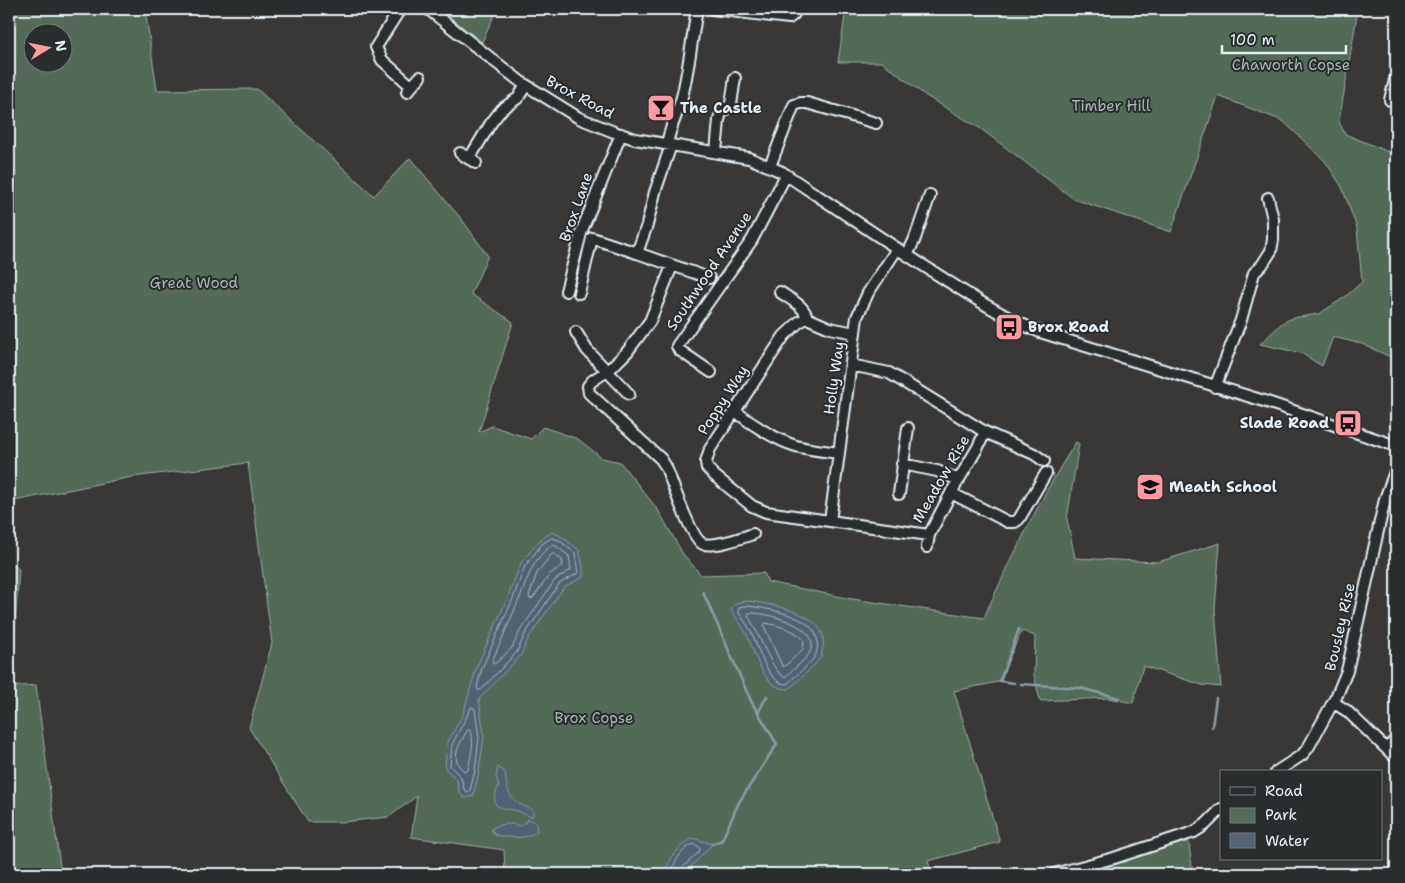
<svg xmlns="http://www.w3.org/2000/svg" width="1405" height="883" font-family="'Shantell Sans',sans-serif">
<rect width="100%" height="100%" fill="#393837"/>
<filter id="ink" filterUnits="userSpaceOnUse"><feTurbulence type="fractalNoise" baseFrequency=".02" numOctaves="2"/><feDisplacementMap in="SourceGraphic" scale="10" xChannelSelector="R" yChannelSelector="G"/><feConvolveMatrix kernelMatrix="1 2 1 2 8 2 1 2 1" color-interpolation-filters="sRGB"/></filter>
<g filter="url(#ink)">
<path fill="#536b58" stroke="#9eaea8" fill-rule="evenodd" d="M 9,9 L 145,9 L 157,90 L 257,89 L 374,196 L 410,158 L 463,221 L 488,256 L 471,294 L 513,322 L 479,432 L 492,426 L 531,439 L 543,427 L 578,439 L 602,458 L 620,462 L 658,510 L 683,554 L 701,575 L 764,573 L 768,582 L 852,599 L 984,618 L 989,606 C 1016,550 1042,494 1076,442 L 1079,444 L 1067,519 L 1075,558 L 1158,562 L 1220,543 L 1215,609 L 1221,687 L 1202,685 L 1143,666 L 1133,703 L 1108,698 L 1040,701 L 1034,675 L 1035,636 L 1022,631 L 998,682 L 954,691 L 1000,842 L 928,861 L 932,874 L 505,874 L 504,850 L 411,837 L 417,796 L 389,817 L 343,822 L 308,822 L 249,728 L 272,643 L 248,463 L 132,477 L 9,502 ZM 32,32 L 62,32 L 62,62 L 32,62 Z
M 440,9 L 497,9 L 482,42 Z
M 846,9 L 1358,9 L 1339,122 L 1345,134 L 1396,155 L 1396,357 L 1395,359 L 1362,344 L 1333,337 L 1322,366 L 1301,353 L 1260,344 L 1282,323 L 1292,318 L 1319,314 L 1345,297 L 1362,282 L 1357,228 L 1342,187 L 1325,161 L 1283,121 L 1218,96 L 1171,232 L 1074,199 L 981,129 L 926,96 L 882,62 L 838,62 Z
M 9,562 L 19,569 L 14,643 L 9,657 Z
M 36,685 L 61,874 L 9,874 L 9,687 Z
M 1188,837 L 1193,874 L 1073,874 L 1085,871 Z"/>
<path fill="#506473" stroke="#8d9ca8" d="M 552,532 L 561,536 L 579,550 L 583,567 L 583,577 L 564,587 L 529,637 L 521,655 L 479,699 L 484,736 L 479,772 L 473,796 L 464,798 L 459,791 L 457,780 L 445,768 L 447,744 L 463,714 L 477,666 L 507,599 L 521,563 L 539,541 Z
M 748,601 C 770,604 830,613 823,647 C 822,650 822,656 820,658 C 814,667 797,681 789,689 C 762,690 756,653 746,633 C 742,625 736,618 731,610 C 735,602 740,602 748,601 Z
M 498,767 L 505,772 C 507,795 511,802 533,810 L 533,816 C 527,817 524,813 518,811 C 499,806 488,811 499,785 L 496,777 Z
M 528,819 L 536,823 L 537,831 C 526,840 509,838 495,835 L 491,829 C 496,826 501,824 507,824 C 518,823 519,831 528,819 Z
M 693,838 L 712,844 L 684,874 L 663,874 C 672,858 676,847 693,838 Z"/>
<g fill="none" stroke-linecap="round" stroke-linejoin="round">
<path stroke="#abb9c3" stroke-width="1" d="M 552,538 L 559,540 L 575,553 L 578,573 L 559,584 L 525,634 L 517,652 L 481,690 L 478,690 L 477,687 L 482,668 L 512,601 L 525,566 L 542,544 Z
M 552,545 L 556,546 L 569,556 L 571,570 L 555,580 L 520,631 L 512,648 L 496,663 L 494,664 L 492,661 C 501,642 509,623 517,604 C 527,583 531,559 552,545 Z
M 554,554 L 562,560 L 563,565 L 550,574 L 533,598 L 530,599 L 529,596 L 537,573 L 551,555 Z
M 748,606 C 770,609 824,617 817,648 C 817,650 816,655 815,656 C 810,665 795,676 787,684 C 768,685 758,646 751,631 C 747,624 742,618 738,611 L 740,607 Z
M 749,613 C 766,612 823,626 810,652 C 807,659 791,671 785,677 C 773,675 757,628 748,616 Z
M 766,623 C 779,626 795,629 804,640 L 803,649 L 785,666 L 782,666 L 764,626 Z
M 472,707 L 475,709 L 479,737 L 475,771 L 470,790 L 467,792 L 464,789 L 461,777 L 450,766 L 452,745 Z
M 470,730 C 476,740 470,758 468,770 L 466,772 C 448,761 459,745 467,731 Z
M 669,874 C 676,862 680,850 693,844 L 699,847 L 700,849 L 699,852 L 681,869 L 680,874"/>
<path stroke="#8d9ca8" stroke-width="2.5" d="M 703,592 L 751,701 L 777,744 L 739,802 L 722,840 L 712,844
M 1014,683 L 1000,681 L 1019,629
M 1021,684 L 1080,688 L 1119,698
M 758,713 L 767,696
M 1212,727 L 1216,698"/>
<defs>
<path id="minor" d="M 400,9 L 376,47 L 382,60 L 411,86
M 428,9 L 521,82 L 579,118 L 614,132 L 635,139 L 749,158 L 782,172 C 833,206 883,240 935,273 C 969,295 1002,317 1040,332 L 1264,401 L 1396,446
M 713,9 L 789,18 L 794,14 L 796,9
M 407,92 L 420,77
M 1390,100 L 1396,76
M 667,144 C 670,127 678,113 682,97 C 689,68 692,38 697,9
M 671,145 L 655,192 L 647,225 L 637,253 L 709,278
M 716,152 L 719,120 L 721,113 L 731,104 L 735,78
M 460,153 L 476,163
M 469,159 L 491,123 L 502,109 L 518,98 L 526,85
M 770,166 L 794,105 L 801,103 L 807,103 L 876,123
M 907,255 L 914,241 L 930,195
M 672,266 L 650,321 L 627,352 L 610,369 L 592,381 L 588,386 L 589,393 L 661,459 L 666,467 C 671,480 692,540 703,544 C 716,547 741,538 753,534
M 566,291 L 582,230 L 621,134
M 780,292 C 791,300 804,305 807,318
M 579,293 L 592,238 L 637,253
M 576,332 L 587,350 L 629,394
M 855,333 L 830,328 L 807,318 L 799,322 L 784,336 L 710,449 L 706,462 L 707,468 L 716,477 L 752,506 L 766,512 L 929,535 L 951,493 L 978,447 L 985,432
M 851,365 L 889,373 L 985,432 L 1034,454 L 1044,461
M 711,372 L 679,350 L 677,346 L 752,240 L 786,175
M 1215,387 L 1241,320 L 1254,273 L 1262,265 L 1271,251 L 1273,240 L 1273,219 L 1268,198
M 735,411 C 751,424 776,440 796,446 C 810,450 825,451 839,453
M 902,464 L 937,471 L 959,480
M 951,493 L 1008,522 L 1015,522 L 1019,519 L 1046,473
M 899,494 L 908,428
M 830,521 L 857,317 L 868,293 L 897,249
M 927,547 L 929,535
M 1333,702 L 1347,711 L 1396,758
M 1387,749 L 1396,739
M 1276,772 L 1302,755 L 1308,748 L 1337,695 L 1347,671 L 1385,499 L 1396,469
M 1054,874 L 1114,858 L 1194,832 L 1205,825 L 1221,809"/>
</defs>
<use href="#minor" stroke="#e8f1f8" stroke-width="14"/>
<use href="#minor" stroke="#2a2d2e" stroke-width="10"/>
</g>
</g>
<defs>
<symbol id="bar-square" viewBox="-11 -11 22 22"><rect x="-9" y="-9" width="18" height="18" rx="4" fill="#ff9aa2" stroke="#2a2d2e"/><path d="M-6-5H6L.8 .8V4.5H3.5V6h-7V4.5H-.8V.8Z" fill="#111"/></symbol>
<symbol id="bus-square" viewBox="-11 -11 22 22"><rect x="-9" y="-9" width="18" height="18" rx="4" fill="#ff9aa2" stroke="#2a2d2e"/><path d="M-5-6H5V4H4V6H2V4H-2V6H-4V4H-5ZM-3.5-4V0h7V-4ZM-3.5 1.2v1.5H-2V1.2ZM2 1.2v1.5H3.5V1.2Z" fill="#111"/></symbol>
<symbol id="school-square" viewBox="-11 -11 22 22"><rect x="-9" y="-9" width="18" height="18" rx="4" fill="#ff9aa2" stroke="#2a2d2e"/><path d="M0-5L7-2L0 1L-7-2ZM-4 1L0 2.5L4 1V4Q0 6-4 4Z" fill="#111"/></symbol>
</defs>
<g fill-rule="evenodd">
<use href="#bar-square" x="645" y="92" width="32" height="32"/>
<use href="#bus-square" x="993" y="311" width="32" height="32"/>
<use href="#bus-square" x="1332" y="407" width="32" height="32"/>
<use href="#school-square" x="1134" y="471" width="32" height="32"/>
</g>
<g text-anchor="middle" stroke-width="4" stroke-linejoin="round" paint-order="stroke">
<g font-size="15" fill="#a5b5b0" stroke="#2a2d2e">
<text x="1291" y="70">Chaworth Copse</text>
<text x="1111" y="111">Timber Hill</text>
<text x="194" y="288">Great Wood</text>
<text x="594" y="723">Brox Copse</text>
</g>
<g font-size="15" fill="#e8f1f8" stroke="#2a2d2e">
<text transform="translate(580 97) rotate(28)" y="5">Brox Road</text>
<text transform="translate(576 207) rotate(-71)" y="5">Brox Lane</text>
<text transform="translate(709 271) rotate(-56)" y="5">Southwood Avenue</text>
<text transform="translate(834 378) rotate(-82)" y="5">Holly Way</text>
<text transform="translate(723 400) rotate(-57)" y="5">Poppy Way</text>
<text transform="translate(941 479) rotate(-60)" y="5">Meadow Rise</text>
<text transform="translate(1340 627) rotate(-77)" y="5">Bousley Rise</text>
</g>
<g font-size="15" font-weight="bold" fill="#e8f1f8" stroke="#2a2d2e" text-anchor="start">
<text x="680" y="113">The Castle</text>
<text x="1028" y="332">Brox Road</text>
<text x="1329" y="428" text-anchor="end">Slade Road</text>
<text x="1169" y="492">Meath School</text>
</g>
</g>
<rect width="1405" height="883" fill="none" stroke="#2a2d2e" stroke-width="30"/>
<rect x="15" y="15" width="1375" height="853" fill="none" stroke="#e8f1f8" stroke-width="2" filter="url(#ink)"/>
<rect x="1220" y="770" width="162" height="90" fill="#2a2d2e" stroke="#767b7f"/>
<rect x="1230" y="787" width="25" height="8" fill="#2a2d2e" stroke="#767b7f"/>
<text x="1265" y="796" font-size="15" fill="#e8f1f8">Road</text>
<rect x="1230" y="808" width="25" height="15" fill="#536b58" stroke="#767b7f"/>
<text x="1265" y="820" font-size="15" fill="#e8f1f8">Park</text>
<rect x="1230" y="833" width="25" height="15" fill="#506473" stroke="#767b7f"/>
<text x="1265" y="846" font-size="15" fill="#e8f1f8">Water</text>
<g transform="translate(48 48) rotate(80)"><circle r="24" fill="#2a2d2e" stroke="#767b7f"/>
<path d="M0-4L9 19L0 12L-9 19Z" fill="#ff9aa2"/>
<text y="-8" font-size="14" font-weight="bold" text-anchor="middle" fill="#e8f1f8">N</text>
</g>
<path d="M1222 45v8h124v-8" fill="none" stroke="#e8f1f8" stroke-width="2.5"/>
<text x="1230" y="45" font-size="15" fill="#e8f1f8" stroke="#2a2d2e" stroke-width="4" paint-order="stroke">100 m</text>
</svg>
